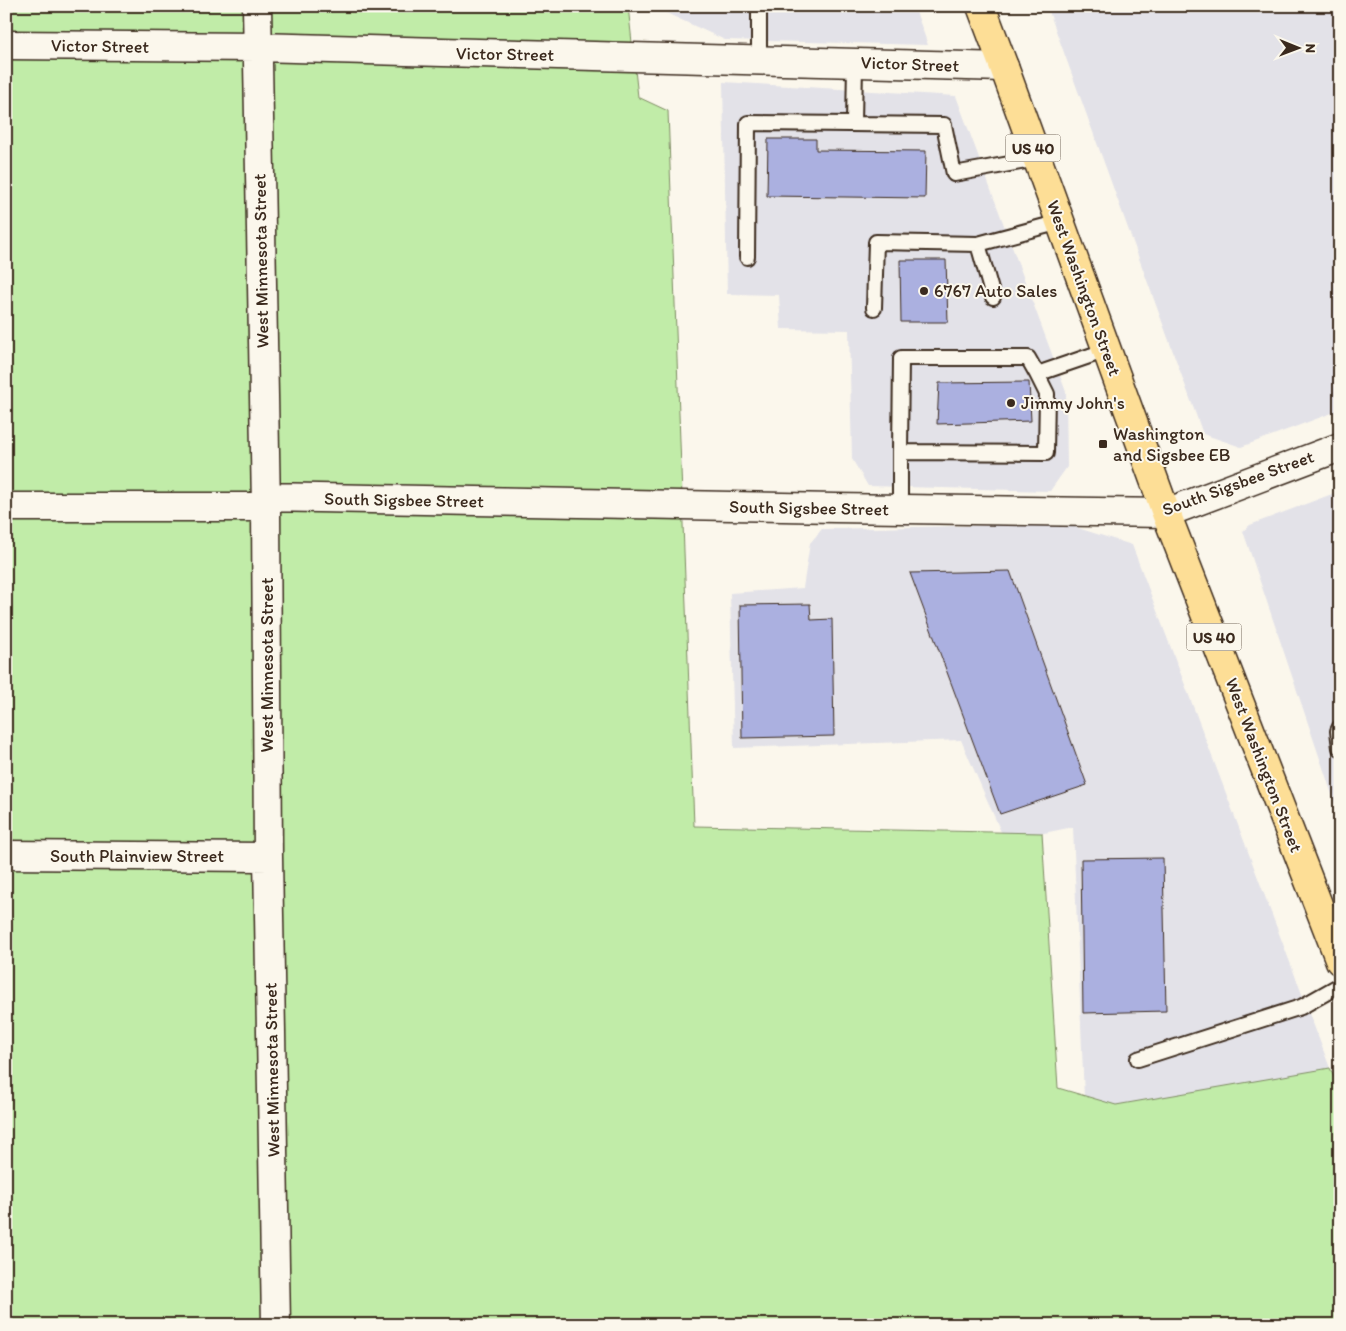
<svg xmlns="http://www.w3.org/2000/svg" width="1346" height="1331" font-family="Itim,sans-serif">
<rect width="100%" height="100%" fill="#fbf7ec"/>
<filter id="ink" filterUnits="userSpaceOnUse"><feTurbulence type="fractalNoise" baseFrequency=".02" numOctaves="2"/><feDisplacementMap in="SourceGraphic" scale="10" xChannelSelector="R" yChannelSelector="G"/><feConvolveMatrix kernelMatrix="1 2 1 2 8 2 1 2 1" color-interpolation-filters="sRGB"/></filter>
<g filter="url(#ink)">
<path fill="#e3e2e8" d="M 651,6 L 914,6 L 928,45 L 725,40 Z
M 1047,6 L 1340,6 L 1340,410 L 1241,447 L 1203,434 Z
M 723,82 L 956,96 L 1066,392 L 1067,467 L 1050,491 L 868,486 L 852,459 L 849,330 L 781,329 L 779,295 L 727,294 Z
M 1340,491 L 1340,818 L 1243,531 L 1250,525 Z
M 1065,524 L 1132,545 L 1330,1068 L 1113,1118 L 1084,1098 L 1073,827 L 1005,841 L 961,740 L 734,748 L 730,593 L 803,588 L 810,543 L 822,529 Z"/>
<path fill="#c1eca8" stroke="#7e8b63" d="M 6,6 L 628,6 L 638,97 L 668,111 L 694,826 L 1042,833 L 1058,1088 L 1116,1105 L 1330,1068 L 1340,1091 L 1340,1325 L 6,1325 Z"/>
<path fill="#abb0e0" stroke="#3b2a1e" d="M 768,139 L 816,139 L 816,150 L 926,151 L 925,198 L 767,196 Z
M 900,260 L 946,260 L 948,322 L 901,322 Z
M 1029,382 L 1031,421 L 937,424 L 939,383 Z
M 1010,571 L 1087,785 L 1000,814 L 910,573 Z
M 810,604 L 811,620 L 832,619 L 834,736 L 742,738 L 740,605 Z
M 1163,858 L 1166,1011 L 1083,1013 L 1081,859 Z"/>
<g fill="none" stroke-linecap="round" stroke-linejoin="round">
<defs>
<path id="lane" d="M 759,60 L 759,6
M 854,124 L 855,63
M 978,244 L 993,297
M 747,257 L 748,123 L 944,125 L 954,174 L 1037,159
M 874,308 L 876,242 L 978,244 L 1060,222
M 1037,374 L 1047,394 L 1046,453 L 900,452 L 901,358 L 1028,358 L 1037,374 L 1107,350
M 900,509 L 900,452
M 1340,727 L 1338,731 L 1340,748
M 1138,1059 L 1301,1007 L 1340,985"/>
<path id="street" d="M 257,6 L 266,507 L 268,857 L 276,1325
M 6,45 L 257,47 L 1004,67
M 266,497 L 835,508 L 1166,513 L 1340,447
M 6,507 L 266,507
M 6,855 L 268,857"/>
<path id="primary" d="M 981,6 L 1004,67 L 1166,513 L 1340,961"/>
</defs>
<use href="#lane" stroke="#3b2a1e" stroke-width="18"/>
<use href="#street" stroke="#3b2a1e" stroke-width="31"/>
<use href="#primary" stroke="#3b2a1e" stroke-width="31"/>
<use href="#lane" stroke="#fbf7ec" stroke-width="14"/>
<use href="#street" stroke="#fbf7ec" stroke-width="28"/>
<use href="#primary" stroke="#fdde96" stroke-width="28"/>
</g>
</g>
<g fill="#3b2a1e" stroke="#fbf7ec" stroke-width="2">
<circle cx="924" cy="291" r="5"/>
<circle cx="1011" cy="403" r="5"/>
<rect x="1098" y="439" width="10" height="10" rx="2.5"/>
</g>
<g text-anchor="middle" stroke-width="4" stroke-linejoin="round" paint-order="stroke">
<g fill="#fbf7ec" stroke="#75685c" stroke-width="1">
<rect x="1005.5" y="134.5" width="55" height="27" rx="4"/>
<rect x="1186.5" y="623.5" width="55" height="27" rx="4"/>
</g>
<g font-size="16" font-weight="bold" fill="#3b2a1e">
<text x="1033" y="154">US 40</text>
<text x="1214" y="643">US 40</text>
</g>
<g font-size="18" fill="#3b2a1e" stroke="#fbf7ec">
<text transform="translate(100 46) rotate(1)" y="6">Victor Street</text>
<text transform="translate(505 54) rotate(1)" y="6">Victor Street</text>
<text transform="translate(910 64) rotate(2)" y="6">Victor Street</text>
<text transform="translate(261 261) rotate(-91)" y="6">West Minnesota Street</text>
<text transform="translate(1084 288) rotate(70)" y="6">West Washington Street</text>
<text transform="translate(1238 483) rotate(-20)" y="6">South Sigsbee Street</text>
<text transform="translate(404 500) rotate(1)" y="6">South Sigsbee Street</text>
<text transform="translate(809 508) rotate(1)" y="6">South Sigsbee Street</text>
<text transform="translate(267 665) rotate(-90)" y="6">West Minnesota Street</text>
<text transform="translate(1264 765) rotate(69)" y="6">West Washington Street</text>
<text x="137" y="862">South Plainview Street</text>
<text transform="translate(272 1070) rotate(-91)" y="6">West Minnesota Street</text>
</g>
<g font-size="18" fill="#3b2a1e" stroke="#fbf7ec" text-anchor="start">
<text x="934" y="297">6767 Auto Sales</text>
<text x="1021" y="409">Jimmy John's</text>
<text x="1113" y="440">Washington<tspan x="1113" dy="21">and Sigsbee EB</tspan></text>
</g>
</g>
<rect width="1346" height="1331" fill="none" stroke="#fbf7ec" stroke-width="25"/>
<rect x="12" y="12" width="1321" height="1306" fill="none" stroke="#3b2a1e" stroke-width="2" filter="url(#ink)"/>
<g transform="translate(1298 48) rotate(91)" stroke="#fbf7ec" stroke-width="4" paint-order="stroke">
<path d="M0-4L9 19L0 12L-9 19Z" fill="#3b2a1e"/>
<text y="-8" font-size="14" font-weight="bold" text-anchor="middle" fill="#3b2a1e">N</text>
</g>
</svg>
